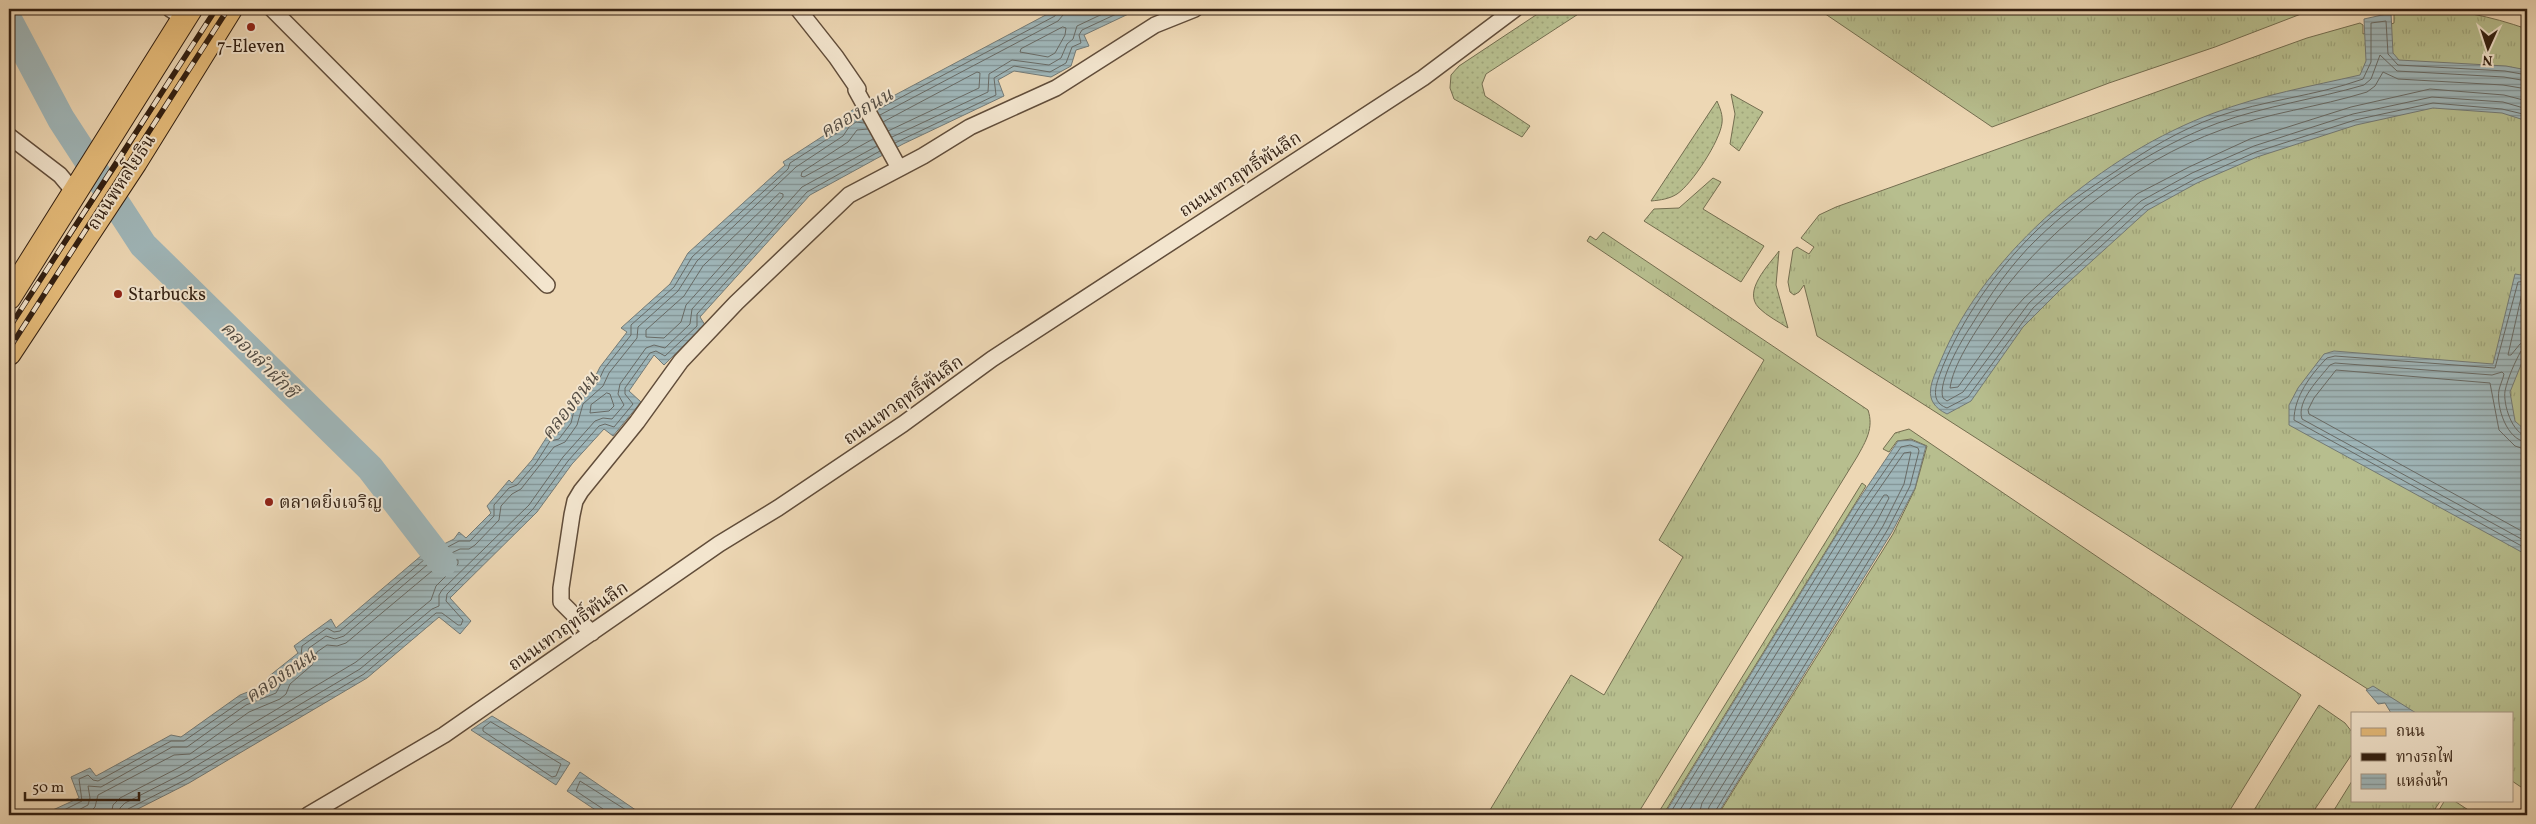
<svg xmlns="http://www.w3.org/2000/svg" width="2536" height="824" font-family="Vollkorn,'Noto Serif Thai',serif">
<defs>
<pattern id="grass-tufts" width="24" height="20" patternUnits="userSpaceOnUse" patternTransform="scale(1.25)"><rect width="24" height="20" fill="#b7be8e"/><path d="M3 7l-1-3M5 7V3M7 7l1-3M15 17l-1-3M17 17v-4M19 17l1-3" fill="none" stroke="#9ea379"/></pattern>
<pattern id="garden-dots" width="8" height="8" patternUnits="userSpaceOnUse" patternTransform="scale(1.25)"><rect width="8" height="8" fill="#b7be8e"/><path d="M2 2h.1M6 6h.1" fill="none" stroke="#9ea379" stroke-width="1.8" stroke-linecap="round"/></pattern>
<pattern id="water-rules" width="6" height="5" patternUnits="userSpaceOnUse" patternTransform="scale(1.25)"><rect width="6" height="5" fill="#9fb6b9"/><path d="M0 2.5h6" fill="none" stroke="#829395"/></pattern>
</defs>
<rect width="100%" height="100%" fill="#edd7b4"/>
<filter id="stains"><feTurbulence type="fractalNoise" baseFrequency=".004" numOctaves="4"/><feColorMatrix values="0 0 0 0 .2 0 0 0 0 .09 0 0 0 0 .02 0 0 0 .5 -.17"/></filter>
<radialGradient id="worn" r=".72"><stop offset=".6" stop-color="#630" stop-opacity="0"/><stop offset="1" stop-color="#630" stop-opacity=".3"/></radialGradient>
<path fill="url(#grass-tufts)" stroke="#746e50" d="M 1818,9 L 2314,9 L 2215,47 L 2109,83 L 1992,127 Z
M 2417,9 C 2456,9 2490,16 2527,29 L 2527,791 L 2512,781 L 2512,713 L 2405,713 L 1817,336 L 1804,285 L 1799,292 L 1794,295 L 1790,292 L 1788,282 L 1793,250 L 1797,247 L 1809,254 L 1814,247 L 1801,238 L 1819,215 L 1836,207 L 2307,38 L 2360,23 L 2363,25 L 2363,34 L 2394,23 L 2394,13 Z
M 1603,232 L 1868,410 C 1874,428 1866,441 1857,457 L 1637,815 L 1487,815 L 1571,675 L 1604,695 L 1683,557 L 1659,540 L 1764,360 L 1587,241 L 1590,236 L 1596,240 Z
M 1909,429 L 2301,695 L 2227,815 L 1718,815 L 1893,534 L 1915,489 L 1927,446 L 1911,439 L 1897,441 L 1889,452 L 1883,449 L 1895,433 Z
M 1862,483 L 1866,486 L 1663,815 L 1657,815 Z
M 2319,705 L 2345,723 L 2352,732 L 2352,754 L 2311,815 L 2251,815 Z
M 2352,781 L 2352,800 L 2441,800 L 2431,815 L 2331,815 Z
M 2445,800 L 2453,800 L 2476,815 L 2436,815 Z"/>
<path fill="url(#garden-dots)" stroke="#746e50" d="M 1545,9 L 1586,9 L 1486,74 L 1482,84 L 1485,96 L 1530,126 L 1522,137 L 1454,99 L 1450,88 L 1451,75 L 1459,66 Z
M 1731,94 L 1763,112 L 1739,151 L 1730,144 L 1735,114 Z
M 1717,101 C 1720,108 1723,115 1722,123 C 1720,141 1692,184 1677,194 C 1669,199 1661,200 1651,201 Z
M 1713,178 L 1721,182 L 1703,209 L 1764,246 L 1741,282 L 1644,221 L 1654,209 L 1679,208 Z
M 1779,251 L 1776,285 L 1788,328 C 1779,322 1767,316 1759,308 C 1742,291 1769,265 1779,251 Z"/>
<path fill="url(#water-rules)" stroke="#737a76" d="M 1057,9 L 1139,9 L 1084,35 L 1089,46 L 1076,50 L 1071,66 L 1051,77 L 1014,71 L 998,80 L 1004,96 L 903,144 L 810,195 L 700,317 L 705,325 L 664,365 L 654,355 L 629,391 L 641,402 L 613,436 L 604,429 L 572,464 L 537,512 L 450,598 L 471,621 L 460,634 L 439,617 L 367,678 L 189,783 L 126,815 L 42,815 L 79,798 L 71,777 L 90,768 L 96,776 L 171,735 L 181,737 L 240,695 L 271,683 L 268,677 L 298,653 L 294,646 L 331,619 L 336,628 L 422,555 L 454,539 L 459,532 L 466,538 L 491,513 L 487,506 L 509,480 L 512,483 L 532,460 L 550,432 L 556,436 L 567,420 L 567,412 L 571,407 L 568,404 L 578,391 L 594,379 L 600,367 L 627,332 L 621,328 L 670,284 L 688,253 L 785,165 L 783,162 L 837,127 L 836,122 L 858,106 L 863,112 Z
M 2391,13 L 2393,53 L 2399,60 L 2506,66 L 2527,70 L 2527,121 L 2502,113 L 2433,108 L 2356,125 L 2257,157 L 2197,183 L 2148,210 L 2061,289 L 2023,327 L 1971,401 L 1947,414 C 1920,401 1932,381 1941,360 C 1986,251 2105,153 2214,113 C 2261,95 2312,86 2360,75 L 2366,61 L 2364,19 Z
M 2515,274 L 2527,276 L 2527,350 L 2510,392 L 2515,421 L 2527,432 L 2527,555 L 2289,425 L 2289,405 L 2298,388 L 2324,354 L 2334,351 L 2493,364 Z
M 1911,440 L 1926,446 L 1915,488 L 1892,532 L 1717,815 L 1664,815 L 1855,505 L 1898,441 Z
M 2373,686 L 2416,713 L 2391,713 L 2385,703 L 2378,704 L 2366,690 Z
M 492,716 L 570,763 L 556,785 L 471,730 Z
M 580,772 L 643,815 L 603,815 L 567,791 Z"/>
<g fill="none" stroke-linecap="round" stroke-linejoin="round">
<path stroke="#686a65" stroke-width="1" d="M 1063,27 L 1066,28 L 1065,35 L 1055,53 L 1048,57 L 1020,52 L 1021,49 Z
M 2527,75 L 2505,71 L 2398,65 L 2388,54 L 2386,21 L 2371,23 L 2371,62 L 2363,79 C 2316,96 2264,100 2216,117 C 2180,130 2148,149 2116,171 C 2087,190 2056,210 2032,235 C 1995,272 1963,318 1943,366 C 1938,380 1927,401 1947,408 L 1968,397 L 2033,308 L 2145,206 L 2195,179 L 2256,152 L 2355,120 L 2433,103 L 2502,109 L 2527,115
M 2527,81 L 2504,77 L 2397,71 L 2380,55 L 2371,79 L 2364,85 C 2316,99 2265,106 2218,123 C 2156,146 2084,193 2037,239 C 2011,264 1990,295 1971,326 C 1962,339 1937,383 1943,398 L 1947,401 L 1963,392 L 2029,303 L 2141,201 L 2192,173 L 2254,146 L 2353,114 L 2432,97 L 2503,102 L 2527,109
M 2527,89 L 2503,85 L 2398,79 L 2383,72 L 2375,86 L 2367,92 C 2319,107 2268,113 2221,130 C 2134,161 2036,236 1987,314 C 1974,334 1953,365 1950,388 L 1958,387 L 2008,316 L 2024,298 L 2137,194 L 2189,167 L 2250,139 L 2351,107 L 2430,89 L 2504,95 L 2527,101
M 877,110 L 1055,16 L 1058,9
M 880,115 L 1058,21 L 1063,15 L 1064,9
M 883,122 L 977,72 L 980,73 L 979,88 L 888,131
M 868,129 L 857,130 L 848,142 L 802,172 L 801,176 L 804,177 L 873,139
M 892,137 L 988,92 L 989,74 L 1012,60 L 1049,65 L 1061,58 L 1067,44 L 1073,39 L 1077,26 L 1113,9
M 895,143 L 996,95 L 994,78 L 1014,66 L 1050,72 L 1066,63 L 1072,47 L 1081,43 L 1079,35 L 1082,30 L 1127,9
M 780,193 L 783,194 L 783,197 L 686,305 L 681,322 L 664,338 L 646,337 L 646,330 L 684,296 L 703,266 Z
M 2527,281 L 2518,282 L 2495,368 L 2335,356 L 2327,358 C 2311,374 2294,397 2294,420 L 2527,549
M 2527,287 L 2523,289 L 2508,355 L 2511,355 L 2520,344 L 2527,342
M 2527,349 L 2521,351 C 2515,362 2508,377 2505,391 C 2503,404 2512,434 2527,436
M 607,393 L 610,394 L 614,406 L 609,411 L 590,413 L 591,405 Z
M 2527,442 C 2507,441 2496,407 2499,390 C 2500,385 2503,379 2504,374 L 2502,372 L 2492,375 L 2335,363 L 2330,365 C 2320,378 2296,401 2302,419 L 2527,542
M 2527,450 L 2515,446 L 2499,430 L 2490,383 L 2336,370 L 2314,398 L 2308,410 L 2309,414 L 2527,534
M 491,722 L 561,764 L 556,776 L 552,777 L 483,731 L 483,728 Z
M 54,815 L 82,801 L 79,779 L 88,775 L 93,780 L 98,781 L 171,741 L 184,741 L 243,700 L 273,687 L 276,677 L 301,656 L 302,646 L 327,628 L 334,632 L 340,631 L 425,559 L 459,541 L 470,541 L 494,516 L 494,505 L 509,488 L 517,485 L 536,463 L 550,441 L 559,439 L 571,423 L 576,402 L 598,382 L 604,369 L 631,335 L 631,325 L 674,287 L 692,257 L 788,169 L 790,163 L 840,131 L 843,123 L 855,115 L 860,116
M 69,815 L 88,805 L 90,798 L 88,786 L 101,787 L 172,747 L 187,747 L 246,705 L 276,693 L 283,680 L 306,660 L 309,648 L 326,636 L 335,639 L 344,636 L 428,564 L 460,549 L 469,549 L 475,545 L 499,520 L 501,506 L 512,494 L 521,489 L 554,447 L 565,442 L 577,425 L 583,404 L 603,386 L 609,373 L 637,338 L 638,327 L 678,291 L 697,261 L 796,167 L 843,136 L 849,127 L 856,122 L 864,123
M 87,815 L 95,807 L 98,795 L 174,755 L 190,754 L 249,712 L 280,699 L 286,694 L 290,684 L 312,665 L 317,652 L 327,645 L 337,646 L 346,643 L 432,571 L 455,560 L 458,560 L 458,564 L 436,586 L 431,600 L 356,662 L 180,767 L 120,798 L 113,805 L 111,815
M 119,815 L 120,808 L 125,803 L 184,773 L 360,669 L 432,609 L 439,606 L 439,595 L 442,590 L 529,505 L 563,457 L 595,421 L 603,418 L 612,419 L 624,405 L 618,394 L 620,384 L 646,348 L 654,345 L 665,348 L 690,324 L 692,309 L 802,187 L 877,146
M 125,815 L 128,809 L 187,779 L 364,674 L 436,613 L 442,613 L 458,625 L 461,625 L 463,620 L 446,601 L 447,594 L 533,509 L 568,461 L 599,426 L 605,424 L 614,427 L 633,404 L 625,394 L 625,388 L 650,353 L 656,351 L 665,356 L 697,326 L 697,314 L 807,192 L 880,151
M 605,815 L 603,809 L 576,791 L 580,781 L 634,815
M 1669,815 L 1859,508 L 1901,447 L 1910,445 L 1918,448 L 1919,451 L 1910,486 L 1888,529 L 1713,815
M 1677,815 L 1864,511 L 1904,453 L 1911,452 L 1904,484 L 1883,526 L 1709,807 L 1707,815
M 1686,815 L 1871,515 L 1884,495 L 1887,495 L 1889,498 L 1876,523 L 1702,803 L 1699,815"/>
<path stroke="#9fb6b9" stroke-width="28" d="M 9,21 L 61,119 L 143,245 L 370,468 L 443,563"/>
<defs>
<path id="minor" d="M 170,9 L 184,18
M 272,9 L 547,285
M 798,9 L 836,57 L 858,89
M 856,90 L 899,168
M 9,136 L 60,175 L 75,193
M 592,633 L 561,602 L 561,588 L 572,515 L 575,501 L 581,491 L 637,422 L 681,361 L 736,303 L 849,195 L 923,156 L 970,127 L 1056,88 L 1155,25 L 1195,9
M 308,815 L 444,735 L 719,544 L 778,508 L 903,424 L 992,359 L 1423,78 L 1515,9"/>
<path id="primary" d="M 9,297 L 190,9
M 9,353 L 135,162 L 230,9"/>
</defs>
<use href="#minor" stroke="#614d3a" stroke-width="18"/>
<use href="#primary" stroke="#321f11" stroke-width="26"/>
<use href="#minor" stroke="#f3e5ce" stroke-width="15"/>
<use href="#primary" stroke="#e6bc7a" stroke-width="24"/>
<defs>
<path id="rail" d="M 9,328 L 216,9
M 9,349 L 228,9"/>
</defs>
<use href="#rail" stroke="#321f11" stroke-width="5.5"/>
<use href="#rail" stroke="#f3e5ce" stroke-width="4" stroke-dasharray="11" stroke-linecap="butt"/>
</g>
<g fill="#8f2418" stroke="#f3e5ce" stroke-width="2">
<circle cx="251" cy="27" r="5"/>
<circle cx="118" cy="294" r="5"/>
<circle cx="269" cy="502" r="5"/>
</g>
<g text-anchor="middle" stroke-width="4" stroke-linejoin="round" paint-order="stroke">
<g font-size="18" fill="#321f11" stroke="#f3e5ce" text-anchor="start">
<text x="251" y="52" text-anchor="middle">7-Eleven</text>
<text x="128" y="300">Starbucks</text>
<text x="279" y="508">ตลาดยิ่งเจริญ</text>
</g>
<g font-size="18" fill="#321f11" stroke="#f3e5ce">
<text transform="translate(1240 174) rotate(-33)" y="6">ถนนเทวฤทธิ์พันลึก</text>
<text transform="translate(121 182) rotate(-57)" y="6">ถนนพหลโยธิน</text>
<text transform="translate(903 400) rotate(-35)" y="6">ถนนเทวฤทธิ์พันลึก</text>
<text transform="translate(568 626) rotate(-35)" y="6">ถนนเทวฤทธิ์พันลึก</text>
</g>
<g font-size="19" font-style="italic" fill="#534c43" stroke="#f3e5ce">
<text transform="translate(856 112) rotate(-30)" y="7">คลองถนน</text>
<text transform="translate(260 359) rotate(45)" y="7">คลองลำผักชี</text>
<text transform="translate(569 405) rotate(-52)" y="7">คลองถนน</text>
<text transform="translate(280 675) rotate(-34)" y="7">คลองถนน</text>
</g>
</g>
<rect width="2536" height="824" fill="none" stroke="#edd7b4" stroke-width="30"/>
<rect x="10" y="10" width="2516" height="804" fill="none" stroke="#321f11" stroke-width="2.5"/>
<rect x="15" y="15" width="2506" height="794" fill="none" stroke="#321f11"/>
<rect x="2351" y="712" width="162" height="90" fill="#f3e5ce" stroke="#a69682"/>
<rect x="2361" y="728" width="25" height="8" fill="#e6bc7a" stroke="#a69682"/>
<text x="2396" y="736" font-size="15" fill="#321f11">ถนน</text>
<rect x="2361" y="753" width="25" height="8" fill="#321f11" stroke="#a69682"/>
<text x="2396" y="762" font-size="15" fill="#321f11">ทางรถไฟ</text>
<rect x="2361" y="774" width="25" height="15" fill="url(#water-rules)" stroke="#a69682"/>
<text x="2396" y="786" font-size="15" fill="#321f11">แหล่งน้ำ</text>
<g transform="translate(2488 48) rotate(183)" stroke="#f3e5ce" stroke-width="4" paint-order="stroke">
<path d="M0-4L9 19L0 12L-9 19Z" fill="#321f11"/>
<text y="-8" font-size="14" font-weight="bold" text-anchor="middle" fill="#321f11">N</text>
</g>
<path d="M25 792v8h114v-8" fill="none" stroke="#321f11" stroke-width="2.5"/>
<text x="32" y="792" font-size="15" fill="#321f11" stroke="#f3e5ce" stroke-width="4" paint-order="stroke">50 m</text>
<rect width="100%" height="100%" filter="url(#stains)"/>
<rect width="100%" height="100%" fill="url(#worn)"/>
</svg>
